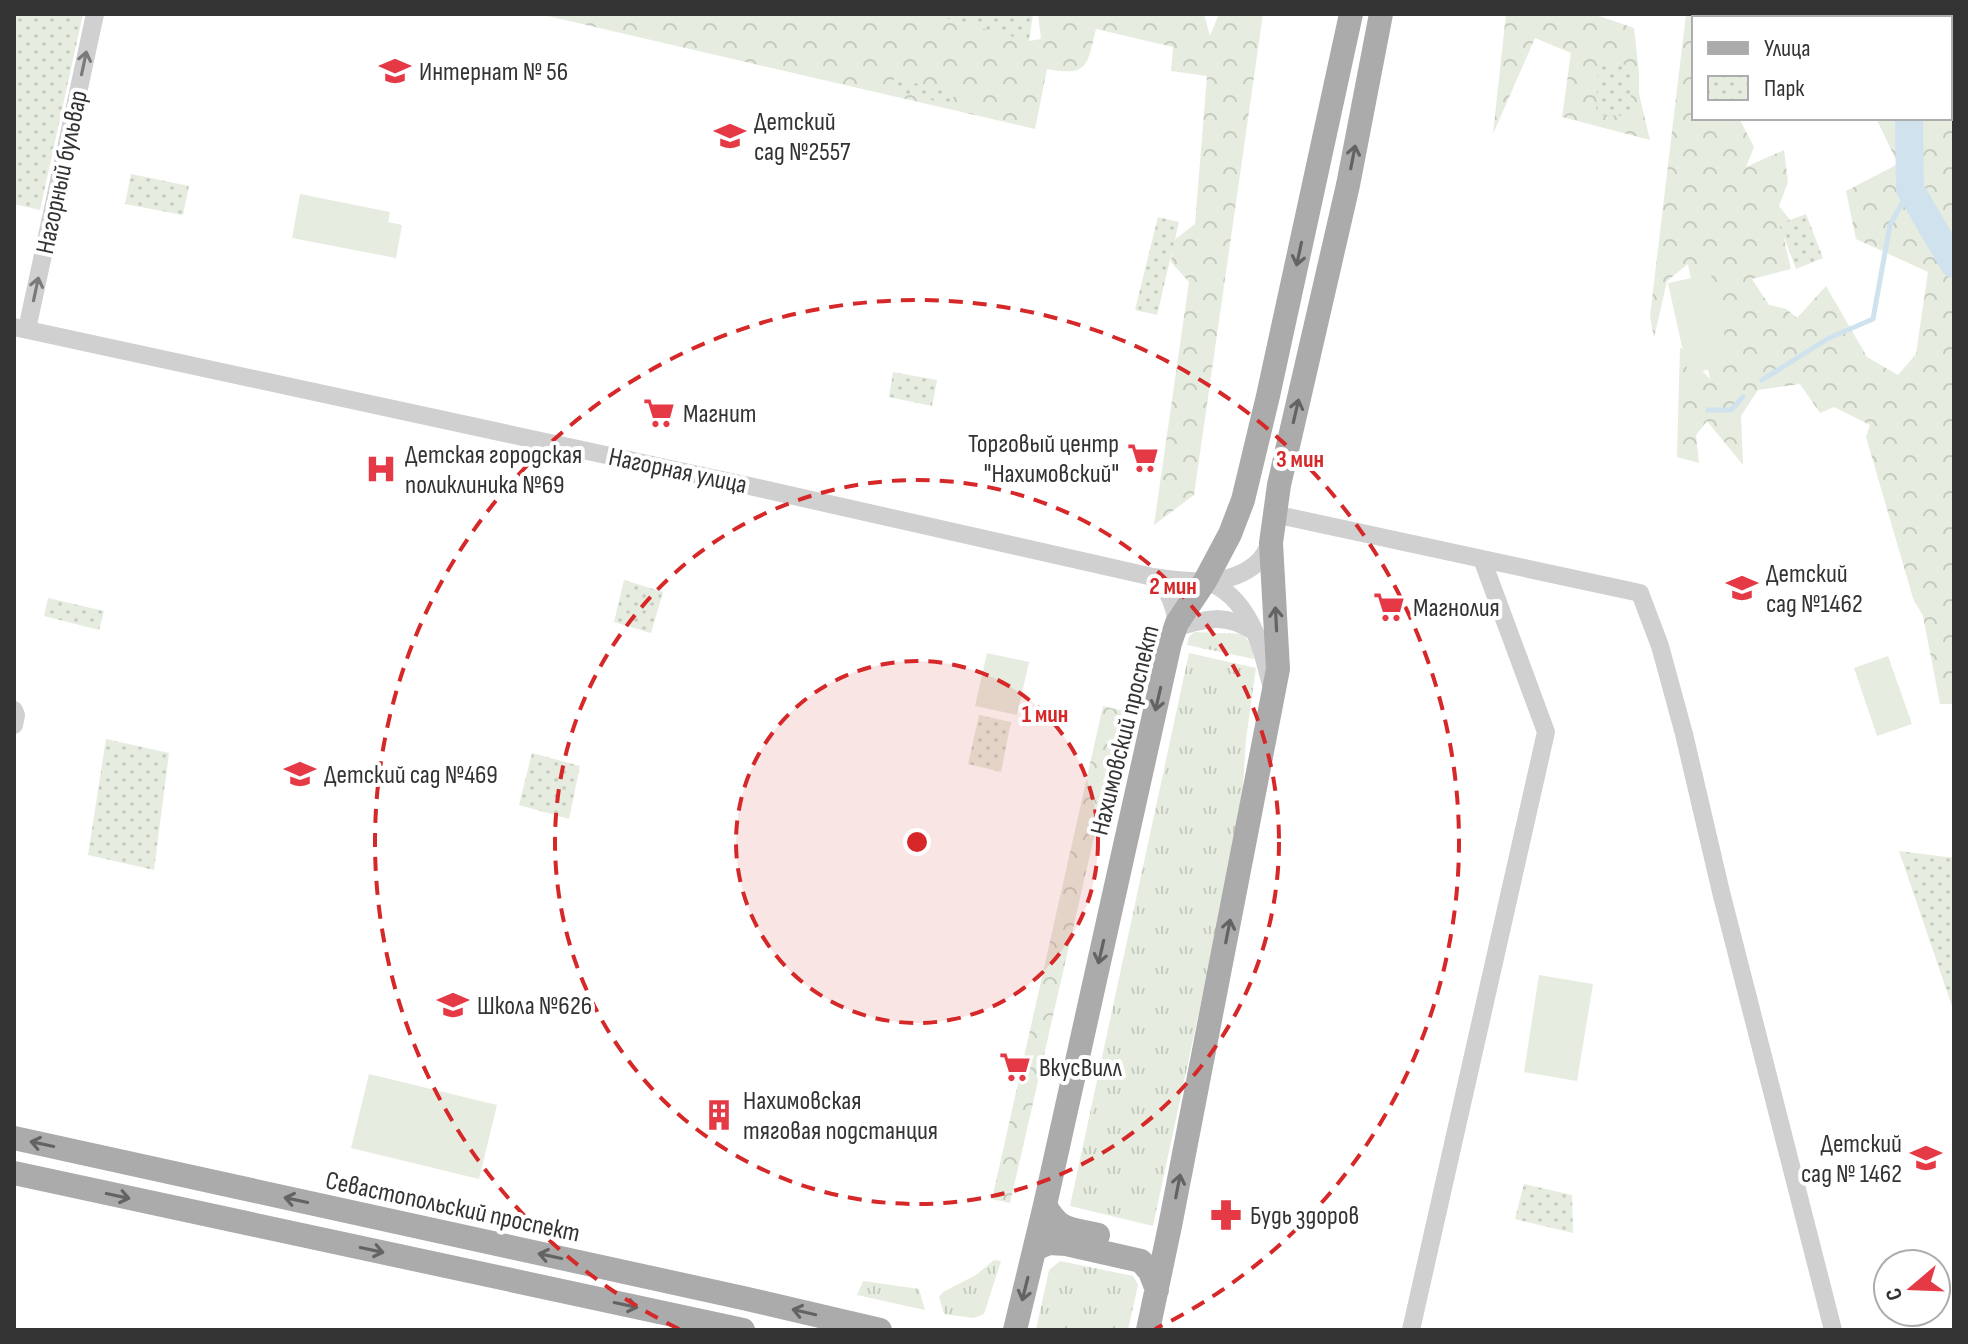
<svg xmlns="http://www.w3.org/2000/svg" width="1968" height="1344" font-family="'Sofia Sans Condensed',sans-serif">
<defs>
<pattern id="grass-tufts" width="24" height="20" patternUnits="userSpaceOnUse" patternTransform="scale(2)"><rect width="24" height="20" fill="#e6ecdf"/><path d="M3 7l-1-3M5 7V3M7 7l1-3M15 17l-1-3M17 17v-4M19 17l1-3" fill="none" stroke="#c6cbc0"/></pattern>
<pattern id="forest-crowns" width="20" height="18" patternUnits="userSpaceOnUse" patternTransform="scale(2)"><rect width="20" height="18" fill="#e6ecdf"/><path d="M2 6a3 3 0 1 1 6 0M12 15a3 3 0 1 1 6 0" fill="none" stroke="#c6cbc0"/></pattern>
<pattern id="park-dots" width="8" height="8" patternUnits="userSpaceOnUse" patternTransform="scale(2)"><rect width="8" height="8" fill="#e6ecdf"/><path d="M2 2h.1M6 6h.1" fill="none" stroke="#c6cbc0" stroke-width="1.8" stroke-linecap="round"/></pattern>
</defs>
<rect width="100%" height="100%" fill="#fff"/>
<path fill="url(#grass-tufts)" d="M 1194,632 L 1242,634 C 1250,641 1252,649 1254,659 L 1187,645 L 1189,637 Z
M 1189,653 L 1256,668 L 1246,739 L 1241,816 L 1153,1226 L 1070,1206 Z
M 994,1260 L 1001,1261 L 984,1314 L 974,1318 L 944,1314 L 939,1297 L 943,1292 L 976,1275 Z
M 1060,1261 L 1133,1276 L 1138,1285 L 1128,1330 L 1036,1330 L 1049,1270 Z
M 863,1281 L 919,1289 L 925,1310 L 857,1295 Z"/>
<path fill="url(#forest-crowns)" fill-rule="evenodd" d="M 539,14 L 1027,14 L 1029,41 L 1041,39 L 1038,14 L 1204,14 L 1210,36 L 1219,14 L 1263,14 L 1194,495 L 1154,525 L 1189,282 L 1171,262 L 1173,241 L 1195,224 L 1207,76 L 1171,71 L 1173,47 L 1096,29 C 1087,65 1089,77 1047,69 L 1035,129 Z
M 1506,14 L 1593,14 L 1634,28 L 1639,73 L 1639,94 L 1650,140 L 1562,117 L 1571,53 L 1535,38 L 1493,134 Z
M 1686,14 L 1954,14 L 1954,704 L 1940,704 L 1923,616 L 1913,598 L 1866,437 L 1870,425 L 1834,407 L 1820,413 L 1800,384 L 1758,390 L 1741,416 L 1743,465 L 1707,421 L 1696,435 L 1699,463 L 1677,457 L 1680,347 L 1710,379 L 1688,264 L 1667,281 L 1654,338 L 1650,316 ZM 1694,18 L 1950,18 L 1950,118 L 1876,118 L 1898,164 L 1846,191 L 1856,239 L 1928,272 L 1916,354 L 1898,375 L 1867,357 L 1826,286 L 1797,318 L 1786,309 L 1769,305 L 1752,279 L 1791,269 L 1784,239 L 1791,221 L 1779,206 L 1788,182 L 1784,150 L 1746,167 L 1754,147 L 1739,118 L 1694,118 Z
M 1103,706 L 1123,711 L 1010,1203 L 992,1199 Z"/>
<path fill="url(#park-dots)" d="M 14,14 L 83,14 L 40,210 L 14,204 Z
M 929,14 L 1033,14 L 1029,41 Z
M 1598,64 L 1632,65 L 1630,116 L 1596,115 Z
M 894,78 L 955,93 L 951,105 L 892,90 Z
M 131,174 L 189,186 L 183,215 L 125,204 Z
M 1806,214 L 1823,258 L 1796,269 L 1779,224 Z
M 1158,217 L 1179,222 L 1157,315 L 1135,310 Z
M 893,372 L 937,380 L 932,406 L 889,397 Z
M 624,580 L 663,592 L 651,633 L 614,622 Z
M 48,598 L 104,611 L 99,630 L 44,616 Z
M 979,715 L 1011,722 L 1001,772 L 968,764 Z
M 106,739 L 169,753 L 154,870 L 88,855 Z
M 532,753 L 580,766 L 569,819 L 519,805 Z
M 1899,851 L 1954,858 L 1954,1012 Z
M 1524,1184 L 1572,1195 L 1573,1233 L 1515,1219 Z"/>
<path fill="#e6ecdf" d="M 300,194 L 390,212 L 388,222 L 402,225 L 396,258 L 292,238 Z
M 1711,274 L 1731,365 L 1688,374 L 1668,283 Z
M 987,653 L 1029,662 L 1017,715 L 975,706 Z
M 1888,656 L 1912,724 L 1877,736 L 1854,668 Z
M 1539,975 L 1593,984 L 1577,1081 L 1524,1072 Z
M 369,1074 L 497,1105 L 479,1179 L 351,1148 Z"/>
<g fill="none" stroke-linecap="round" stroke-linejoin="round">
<path stroke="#cfe2ee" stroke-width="5" d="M 1762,380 L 1829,338 L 1873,319 L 1890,225 L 1910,189
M 1708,410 L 1731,410 L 1743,397"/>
<path stroke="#cfe2ee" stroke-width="28" d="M 1811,14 L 1813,18
M 1909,118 L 1910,189 L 1954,264"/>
<path stroke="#d0d0d0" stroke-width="18" d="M 14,327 L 763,489 L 1153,577 C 1186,582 1229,588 1257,563 C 1263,558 1267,549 1271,543
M 27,329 L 95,14
M 1274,514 L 1640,593 L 1660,646 L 1684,734 L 1721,892 L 1833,1330
M 1153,577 C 1169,588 1174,605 1177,623
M 1205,581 C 1250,595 1262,649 1272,689
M 1175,628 C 1207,618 1226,613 1255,632
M 14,710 L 16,715 L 14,725
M 1411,1330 L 1546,732 L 1482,559"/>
<path stroke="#ababab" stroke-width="24" d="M 14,1138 L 743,1298 L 880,1330
M 14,1173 L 743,1330
M 1045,1205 C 1060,1232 1070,1228 1098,1235
M 1035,1249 L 1049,1243 L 1066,1244 L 1141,1261 L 1150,1272 L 1157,1290
M 1015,1330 L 1045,1205 L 1170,643 L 1177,623 L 1205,581 L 1230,534 L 1243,500 L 1268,396 L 1351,14
M 1148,1330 L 1170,1226 L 1278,669 L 1271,543 L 1279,485 L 1348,185 L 1381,14"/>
</g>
<defs><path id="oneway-shaft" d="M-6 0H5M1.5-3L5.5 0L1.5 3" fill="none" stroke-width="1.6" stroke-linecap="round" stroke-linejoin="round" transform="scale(2)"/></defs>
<g stroke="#7a7a7a">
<use href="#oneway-shaft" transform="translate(84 63) rotate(-78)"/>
<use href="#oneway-shaft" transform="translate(36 289) rotate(-78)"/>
</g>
<g stroke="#636363">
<use href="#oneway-shaft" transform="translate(1353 157) rotate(-79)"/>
<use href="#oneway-shaft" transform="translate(1299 254) rotate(102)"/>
<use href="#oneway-shaft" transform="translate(1296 411) rotate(-77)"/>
<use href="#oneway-shaft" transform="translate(1276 619) rotate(-93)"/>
<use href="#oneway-shaft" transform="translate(1158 699) rotate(103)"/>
<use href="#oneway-shaft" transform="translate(1228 931) rotate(-79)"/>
<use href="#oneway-shaft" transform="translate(1101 952) rotate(103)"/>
<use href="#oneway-shaft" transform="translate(42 1144) rotate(-168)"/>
<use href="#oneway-shaft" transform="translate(1178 1186) rotate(-79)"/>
<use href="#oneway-shaft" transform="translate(118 1196) rotate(12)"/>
<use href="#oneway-shaft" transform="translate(296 1200) rotate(-168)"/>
<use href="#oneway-shaft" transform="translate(372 1250) rotate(12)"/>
<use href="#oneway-shaft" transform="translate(550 1256) rotate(-168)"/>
<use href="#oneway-shaft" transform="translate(1025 1289) rotate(104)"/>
<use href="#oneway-shaft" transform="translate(626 1305) rotate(12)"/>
<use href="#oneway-shaft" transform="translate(804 1312) rotate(-167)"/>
</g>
<circle cx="917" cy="842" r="181" fill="#d62828" fill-opacity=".12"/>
<g fill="none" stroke="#d62828" stroke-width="4" stroke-dasharray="14 10">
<circle cx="917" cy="842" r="181"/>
<circle cx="917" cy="842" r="362"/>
<path d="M679 1329A542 542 0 1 1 1155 1329"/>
</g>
<defs>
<symbol id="school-bare" viewBox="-9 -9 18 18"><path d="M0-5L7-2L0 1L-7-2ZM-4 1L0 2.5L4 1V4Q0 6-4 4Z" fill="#e63946" stroke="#fff" stroke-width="2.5" paint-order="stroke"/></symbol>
<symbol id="supermarket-bare" viewBox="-9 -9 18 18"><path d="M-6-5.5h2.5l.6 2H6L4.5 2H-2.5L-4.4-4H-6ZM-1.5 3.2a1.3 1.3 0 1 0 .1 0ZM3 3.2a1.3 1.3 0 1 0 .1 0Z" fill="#e63946" stroke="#fff" stroke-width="2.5" paint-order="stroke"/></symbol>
<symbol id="hospital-bare" viewBox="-9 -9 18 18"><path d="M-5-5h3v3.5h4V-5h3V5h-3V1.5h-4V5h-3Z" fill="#e63946" stroke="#fff" stroke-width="2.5" paint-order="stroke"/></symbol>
<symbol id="building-bare" viewBox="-9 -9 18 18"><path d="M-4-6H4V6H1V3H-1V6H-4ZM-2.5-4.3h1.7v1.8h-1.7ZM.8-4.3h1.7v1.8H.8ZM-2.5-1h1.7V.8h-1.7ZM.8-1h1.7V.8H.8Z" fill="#e63946" stroke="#fff" stroke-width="2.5" paint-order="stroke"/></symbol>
<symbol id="pharmacy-bare" viewBox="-9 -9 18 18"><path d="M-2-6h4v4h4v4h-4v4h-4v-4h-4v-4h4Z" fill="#e63946" stroke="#fff" stroke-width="2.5" paint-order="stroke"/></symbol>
</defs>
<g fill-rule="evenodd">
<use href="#school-bare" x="373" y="49" width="44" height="44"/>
<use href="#school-bare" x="708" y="114" width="44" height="44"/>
<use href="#supermarket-bare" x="637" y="391" width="44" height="44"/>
<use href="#supermarket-bare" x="1121" y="436" width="44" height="44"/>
<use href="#hospital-bare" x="359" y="447" width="44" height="44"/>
<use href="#school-bare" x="1720" y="566" width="44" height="44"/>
<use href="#supermarket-bare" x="1367" y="585" width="44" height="44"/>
<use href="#school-bare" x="278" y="752" width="44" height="44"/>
<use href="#school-bare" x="431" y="983" width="44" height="44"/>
<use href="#supermarket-bare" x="993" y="1045" width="44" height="44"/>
<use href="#building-bare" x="697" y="1093" width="44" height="44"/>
<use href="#school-bare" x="1904" y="1136" width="44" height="44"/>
<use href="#pharmacy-bare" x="1204" y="1193" width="44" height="44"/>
</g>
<g text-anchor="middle" stroke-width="8" stroke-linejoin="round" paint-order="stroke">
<g font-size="26" fill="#333" stroke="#fff" text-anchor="start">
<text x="419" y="80">Интернат № 56</text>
<text x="754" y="130">Детский<tspan x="754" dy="30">сад №2557</tspan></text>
<text x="683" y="422">Магнит</text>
<text x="1119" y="452" text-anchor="end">Торговый центр<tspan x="1119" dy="30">"Нахимовский"</tspan></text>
<text x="405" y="463">Детская городская<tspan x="405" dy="30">поликлиника №69</tspan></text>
<text x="1766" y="582">Детский<tspan x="1766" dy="30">сад №1462</tspan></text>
<text x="1413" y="616">Магнолия</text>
<text x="324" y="783">Детский сад №469</text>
<text x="477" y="1014">Школа №626</text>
<text x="1039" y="1076">ВкусВилл</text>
<text x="743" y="1109">Нахимовская<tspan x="743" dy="30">тяговая подстанция</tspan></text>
<text x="1902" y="1152" text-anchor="end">Детский<tspan x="1902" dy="30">сад № 1462</tspan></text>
<text x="1250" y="1224">Будь здоров</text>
</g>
<g font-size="26" fill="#333" stroke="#fff">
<text transform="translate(61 172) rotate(-78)" y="9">Нагорный бульвар</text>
<text transform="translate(678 470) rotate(12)" y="9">Нагорная улица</text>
<text transform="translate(1124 730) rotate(-76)" y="9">Нахимовский проспект</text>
<text transform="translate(453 1206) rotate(12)" y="9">Севастопольский проспект</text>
</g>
</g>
<circle cx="917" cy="842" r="12" fill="#d62828" stroke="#fff" stroke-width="4"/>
<g font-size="24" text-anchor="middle" font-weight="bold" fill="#d62828" stroke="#fff" stroke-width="8" stroke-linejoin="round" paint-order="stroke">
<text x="1300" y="467">3 мин</text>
<text x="1173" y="594">2 мин</text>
<text x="1045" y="722">1 мин</text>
</g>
<rect width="1968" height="1344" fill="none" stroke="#333333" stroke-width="32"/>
<rect x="1692" y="16" width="260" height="104" fill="#ffffff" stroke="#adadad" stroke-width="2"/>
<rect x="1708" y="42" width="40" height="12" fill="#ababab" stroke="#adadad" stroke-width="2"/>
<text x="1764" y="56" font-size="24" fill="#333333">Улица</text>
<rect x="1708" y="76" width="40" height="24" fill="url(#park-dots)" stroke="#adadad" stroke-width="2"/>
<text x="1764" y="96" font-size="24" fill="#333333">Парк</text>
<g transform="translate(1912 1288) rotate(251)"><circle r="38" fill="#ffffff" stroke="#adadad" stroke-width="2"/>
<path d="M0-6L14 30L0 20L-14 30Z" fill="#e63946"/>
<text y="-12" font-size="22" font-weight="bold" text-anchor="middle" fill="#333333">С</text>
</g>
</svg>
